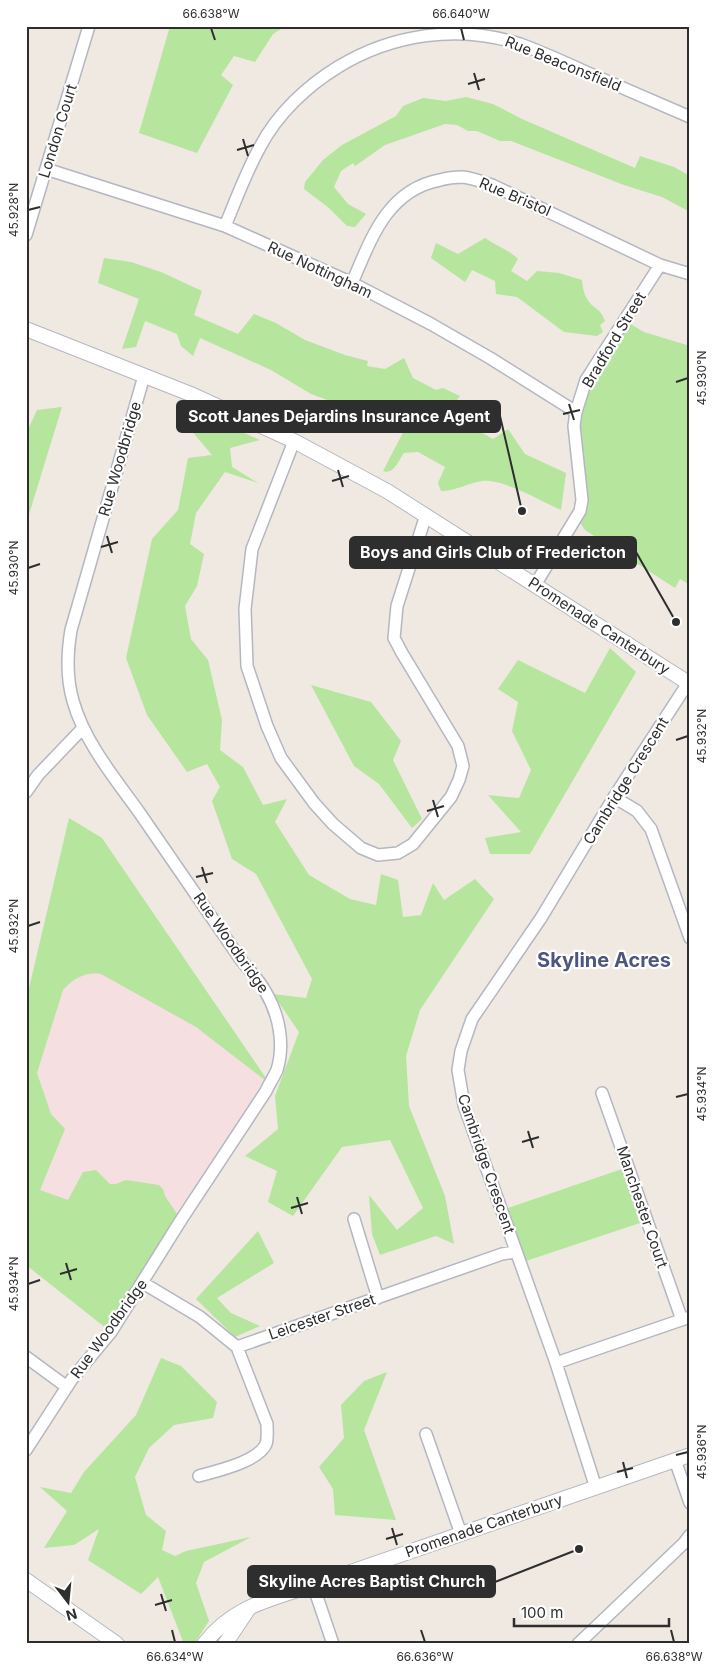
<svg xmlns="http://www.w3.org/2000/svg" width="716" height="1670" font-family="Inter,sans-serif">
<rect width="100%" height="100%" fill="#efe9e1"/>
<path fill="#f5dfe0" d="M 70,854 L 270,1084 L 181,1220 L 26,1265 L 26,1024 Z"/>
<path fill="#b6e59e" d="M 170,26 L 286,26 L 273,34 L 255,62 L 234,56 L 221,75 L 233,85 L 197,153 L 139,133 Z
M 466,97 L 493,104 L 522,119 L 635,168 L 640,156 L 674,167 L 690,176 L 690,212 L 662,197 L 624,185 L 511,141 L 500,141 L 477,131 L 468,131 L 457,125 L 445,124 L 385,145 L 355,166 L 353,163 L 341,171 L 334,187 L 348,204 L 366,214 L 355,227 L 347,226 L 329,208 L 304,189 L 305,182 L 323,160 L 342,145 L 396,116 L 403,106 L 423,98 L 446,101 Z
M 485,238 C 496,246 508,249 518,259 L 511,271 L 527,281 L 537,271 L 559,273 L 582,280 C 583,289 584,296 590,303 C 597,311 600,308 605,321 L 600,325 L 603,332 L 597,336 L 564,332 L 517,297 L 496,294 L 495,281 L 472,270 L 465,282 L 431,258 L 436,243 L 458,254 Z
M 104,258 L 131,262 L 161,272 L 202,291 L 194,315 L 238,334 L 254,314 L 276,323 L 305,340 L 345,355 L 368,361 L 367,366 L 385,369 L 404,358 L 413,378 L 436,390 L 443,388 L 460,396 L 447,413 L 493,439 L 508,429 L 525,454 L 566,473 L 561,510 C 543,502 502,478 482,481 C 468,483 456,491 441,491 L 438,483 L 445,467 L 418,452 L 404,453 C 398,461 394,475 383,471 L 408,423 L 372,401 L 341,405 L 311,394 L 271,370 L 200,338 L 193,356 L 181,346 L 177,334 L 145,321 L 136,347 L 122,349 L 139,299 L 98,283 Z
M 622,319 L 644,332 L 690,346 L 690,585 L 680,579 L 675,588 L 585,530 L 577,518 L 576,412 Z
M 62,407 L 26,524 L 26,434 L 37,410 Z
M 198,412 L 260,440 L 230,448 L 232,467 L 258,483 L 225,472 L 196,513 L 190,544 L 204,554 L 197,586 L 185,606 L 191,639 L 208,660 L 222,720 L 220,750 L 243,767 L 263,805 L 287,799 L 275,822 L 309,875 L 350,899 L 376,905 L 381,874 L 398,880 L 403,917 L 421,915 L 433,883 L 444,900 L 475,879 L 494,899 L 420,1010 L 406,1056 L 409,1106 L 445,1196 L 454,1244 L 436,1236 L 380,1255 L 372,1234 L 369,1195 L 397,1230 L 423,1208 L 390,1140 L 342,1147 L 293,1216 L 268,1202 L 277,1171 L 245,1156 L 278,1129 L 275,1096 L 299,1032 L 273,994 L 306,998 L 312,979 L 256,874 L 232,859 L 212,801 L 220,787 L 207,764 L 187,772 L 147,715 L 126,658 L 152,539 L 178,510 L 188,458 L 212,455 L 190,429 Z
M 610,648 L 636,672 L 530,854 L 490,854 L 485,838 L 521,832 L 488,795 L 519,798 L 531,770 L 512,731 L 518,702 L 498,689 L 518,660 L 585,693 Z
M 311,685 L 371,702 L 401,741 L 393,760 L 422,819 L 412,828 L 379,784 L 354,766 Z
M 69,818 L 102,838 L 270,1084 L 196,1027 L 101,974 C 85,972 74,978 63,990 L 37,1073 L 51,1114 L 65,1129 L 40,1190 L 68,1200 L 83,1172 L 96,1170 L 110,1184 L 116,1184 L 126,1180 L 159,1185 L 163,1189 L 165,1196 L 181,1220 L 111,1332 L 26,1265 L 26,1001 Z
M 622,1169 L 640,1223 L 526,1261 L 508,1208 Z
M 258,1231 L 274,1263 L 217,1298 L 231,1313 L 260,1326 L 235,1337 L 196,1299 Z
M 161,1358 L 181,1366 L 217,1402 L 213,1418 L 174,1425 L 149,1448 L 135,1477 L 146,1515 L 166,1531 L 162,1550 L 175,1556 L 186,1551 L 251,1537 L 204,1562 L 196,1583 L 209,1621 L 194,1644 L 184,1644 L 158,1577 L 141,1594 L 88,1560 L 99,1529 L 74,1545 L 44,1548 L 67,1511 L 40,1487 L 71,1493 L 84,1472 L 136,1415 Z
M 387,1372 L 364,1430 L 396,1520 L 335,1515 L 333,1489 L 319,1467 L 344,1438 L 341,1405 L 364,1381 Z"/>
<g fill="none" stroke-linecap="round" stroke-linejoin="round">
<defs>
<path id="minor" d="M 46,169 L 225,226 L 352,283 L 431,324 L 490,358 L 576,412
M 225,226 C 236,200 246,172 260,147 C 277,114 307,86 338,67 C 392,34 459,24 520,44 C 542,52 564,62 586,72 C 620,87 655,102 690,117
M 26,235 L 89,26
M 352,283 C 371,239 387,190 440,180 C 447,178 455,177 463,177 C 472,178 483,182 492,185 L 660,265 L 690,274
M 294,441 L 252,549 L 245,609 L 247,666 L 267,726 L 281,758 L 314,803 L 333,824 L 361,848 L 378,855 L 398,853 L 413,844 L 451,797 L 459,780 L 463,766 L 458,746 L 402,653 L 394,638 L 397,606 L 426,515
M 535,585 L 580,511 L 582,500 L 574,426 L 576,412 L 586,380 L 660,265
M 26,792 L 38,775 L 83,728
M 614,797 L 637,811 L 651,829 L 690,938
M 602,1093 L 682,1320
M 354,1219 L 378,1298
M 143,1283 L 200,1317 L 237,1347 L 502,1254 L 515,1252
M 26,1357 L 67,1387
M 556,1363 L 690,1317
M 426,1434 L 461,1534
M 26,1450 L 72,1379 L 111,1332 L 181,1220 L 266,1091 C 269,1084 274,1077 277,1070 C 285,1044 279,1014 265,991 C 259,980 249,970 241,960 C 207,910 173,861 139,812 C 114,777 85,743 73,701 C 66,677 67,654 71,630 L 144,376
M 675,1460 L 690,1503
M 199,1476 C 216,1471 258,1462 266,1444 C 268,1438 267,1431 267,1424 L 237,1347
M 596,1488 L 556,1363 L 464,1105 L 458,1070 L 461,1051 L 472,1019 L 541,918 L 614,797 L 688,683
M 313,1585 L 333,1644
M 578,1644 L 684,1543 L 690,1535"/>
<path id="tertiary" d="M 26,329 L 193,395 L 294,441 L 387,491 L 690,684
M 26,1580 L 117,1644
M 204,1644 C 233,1606 271,1599 313,1585 L 690,1455
M 225,1644 L 249,1608"/>
</defs>
<use href="#minor" stroke="#b4b7c1" stroke-width="14"/>
<use href="#tertiary" stroke="#b4b7c1" stroke-width="16"/>
<use href="#minor" stroke="#fff" stroke-width="11"/>
<use href="#tertiary" stroke="#fff" stroke-width="14"/>
</g>
<path fill="none" stroke="#2e2e2e" stroke-width="2" d="M 211,28 L 215,40M 461,28 L 464,40M 474,73 L 479,90M 468,84 L 485,79M 243,139 L 248,156M 237,150 L 254,145M 28,210 L 40,207M 676,382 L 688,378M 569,404 L 574,420M 563,414 L 580,410M 338,470 L 343,487M 332,481 L 349,476M 107,536 L 112,553M 101,547 L 118,542M 28,568 L 40,564M 676,740 L 688,736M 433,800 L 438,817M 427,811 L 444,806M 202,867 L 207,883M 196,877 L 213,873M 28,926 L 40,922M 676,1097 L 688,1094M 528,1131 L 533,1148M 522,1142 L 539,1137M 297,1197 L 302,1214M 291,1208 L 308,1203M 66,1263 L 71,1280M 60,1274 L 77,1269M 28,1284 L 40,1280M 676,1455 L 688,1452M 623,1462 L 627,1478M 617,1472 L 633,1468M 392,1528 L 397,1545M 386,1539 L 403,1534M 161,1594 L 166,1611M 155,1605 L 172,1600M 172,1630 L 175,1642M 421,1630 L 425,1642M 671,1630 L 674,1642"/>
<g text-anchor="middle" stroke-width="4.5" stroke-linejoin="round" paint-order="stroke">
<g font-size="15" fill="#2e2e2e" stroke="#fff">
<text transform="translate(563 64) rotate(22)" y="5">Rue Beaconsfield</text>
<text transform="translate(58 131) rotate(-73)" y="5">London Court</text>
<text transform="translate(515 197) rotate(23)" y="5">Rue Bristol</text>
<text transform="translate(320 270) rotate(25)" y="5">Rue Nottingham</text>
<text transform="translate(614 340) rotate(-59)" y="5">Bradford Street</text>
<text transform="translate(120 459) rotate(-74)" y="5">Rue Woodbridge</text>
<text transform="translate(599 626) rotate(33)" y="5">Promenade Canterbury</text>
<text transform="translate(626 781) rotate(-58)" y="5">Cambridge Crescent</text>
<text transform="translate(231 943) rotate(55)" y="5">Rue Woodbridge</text>
<text transform="translate(486 1164) rotate(71)" y="5">Cambridge Crescent</text>
<text transform="translate(642 1207) rotate(71)" y="5">Manchester Court</text>
<text transform="translate(322 1317) rotate(-19)" y="5">Leicester Street</text>
<text transform="translate(109 1329) rotate(-54)" y="5">Rue Woodbridge</text>
<text transform="translate(484 1526) rotate(-19)" y="5">Promenade Canterbury</text>
</g>
<g font-size="20" font-weight="bold" fill="#4d5680" stroke="#fff">
<text x="604" y="967">Skyline Acres</text>
</g>
</g>
<path fill="none" stroke="#2e2e2e" stroke-width="2" d="M522 511L500 416M676 622L636 552M579 1549L495 1582"/>
<g fill="#2e2e2e" stroke="#fff" stroke-width="2">
<circle cx="522" cy="511" r="5"/>
<circle cx="676" cy="622" r="5"/>
<circle cx="579" cy="1549" r="5"/>
</g>
<g fill="#2e2e2e" stroke="#2e2e2e" stroke-width="2">
<rect x="177" y="401" width="323" height="31" rx="5"/>
<rect x="350" y="537" width="286" height="31" rx="5"/>
<rect x="248" y="1566" width="247" height="31" rx="5"/>
</g>
<g font-size="16" text-anchor="middle" font-weight="bold" fill="#fff">
<text x="339" y="422">Scott Janes Dejardins Insurance Agent</text>
<text x="493" y="558">Boys and Girls Club of Fredericton</text>
<text x="372" y="1587">Skyline Acres Baptist Church</text>
</g>
<rect width="716" height="1670" fill="none" stroke="#ffffff" stroke-width="55"/>
<g transform="translate(68 1602) rotate(164)" stroke="#ffffff" stroke-width="4" paint-order="stroke">
<path d="M0-4L9 19L0 12L-9 19Z" fill="#2e2e2e"/>
<text y="-8" font-size="14" font-weight="bold" text-anchor="middle" fill="#2e2e2e">N</text>
</g>
<path d="M514 1618v8h155v-8" fill="none" stroke="#2e2e2e" stroke-width="2.5"/>
<text x="521" y="1618" font-size="15" fill="#2e2e2e" stroke="#ffffff" stroke-width="4" paint-order="stroke">100 m</text>
<rect x="28" y="28" width="660" height="1614" fill="none" stroke="#2e2e2e" stroke-width="2"/>
<g font-size="12" text-anchor="middle" fill="#2e2e2e">
<text x="211" y="18">66.638°W</text>
<text x="461" y="18">66.640°W</text>
<text transform="translate(14 210) rotate(-90)" y="4">45.928°N</text>
<text transform="translate(702 378) rotate(-90)" y="4">45.930°N</text>
<text transform="translate(14 568) rotate(-90)" y="4">45.930°N</text>
<text transform="translate(702 736) rotate(-90)" y="4">45.932°N</text>
<text transform="translate(14 926) rotate(-90)" y="4">45.932°N</text>
<text transform="translate(702 1094) rotate(-90)" y="4">45.934°N</text>
<text transform="translate(14 1284) rotate(-90)" y="4">45.934°N</text>
<text transform="translate(702 1452) rotate(-90)" y="4">45.936°N</text>
<text x="175" y="1661">66.634°W</text>
<text x="425" y="1661">66.636°W</text>
<text x="674" y="1661">66.638°W</text>
</g>
</svg>
